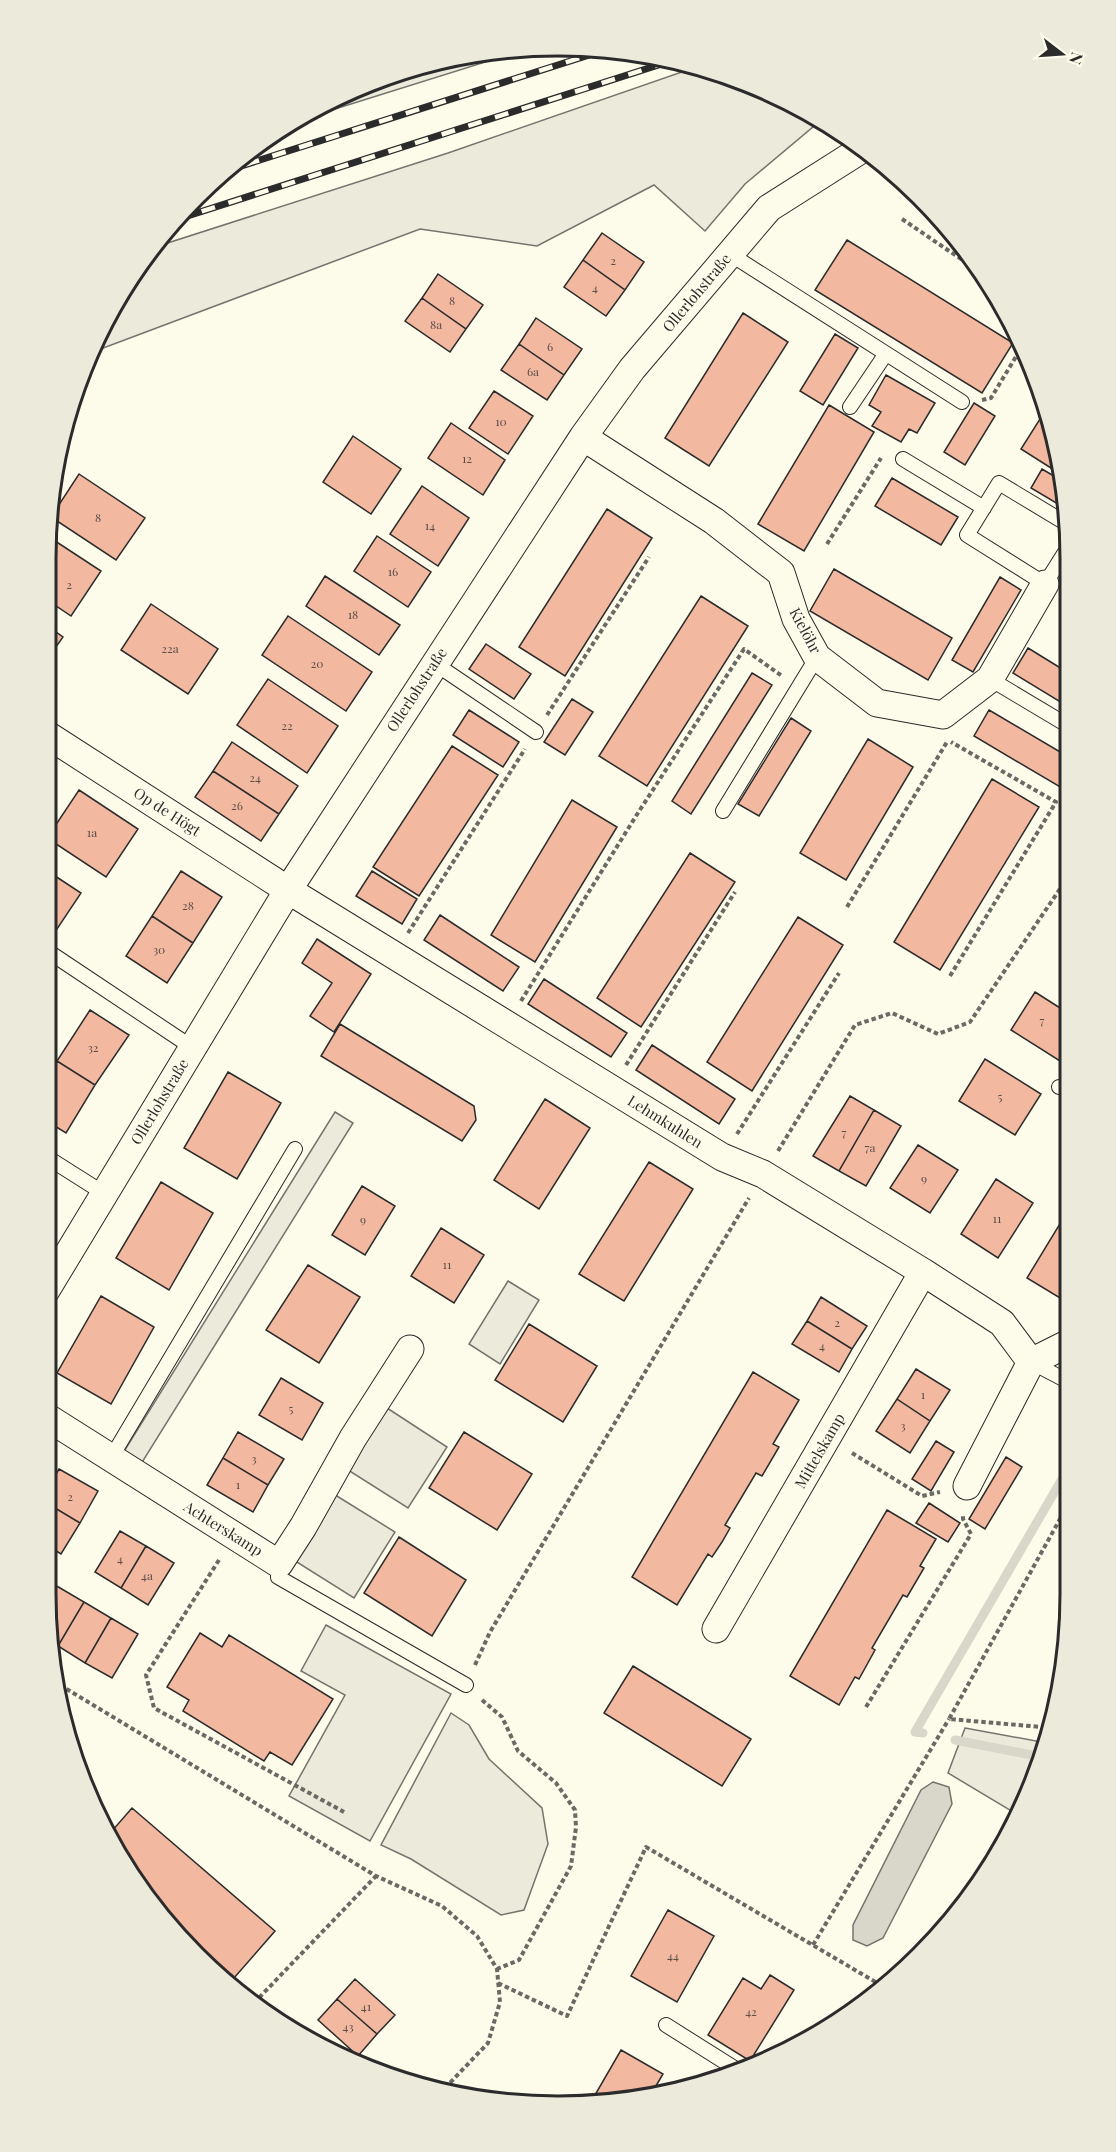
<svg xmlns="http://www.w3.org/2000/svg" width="1116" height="2152" font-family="'Playfair Display',serif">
<rect width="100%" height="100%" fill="#fdfbea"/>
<path fill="#ecebdb" stroke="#74746e" stroke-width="1.5" d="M 530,48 L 287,124 L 302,114 L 393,72 L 491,49 Z
M 699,66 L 785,98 L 820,121 L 745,184 L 705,231 L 654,185 L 537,246 L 420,229 L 90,353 L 98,331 L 149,249 L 448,153 Z
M 451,1713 L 469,1725 L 489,1759 L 542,1808 L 548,1844 L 524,1910 L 501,1915 L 411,1859 L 381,1845 Z
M 965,1728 L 1047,1743 L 1020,1816 L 948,1773 Z"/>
<path fill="#eceadb" stroke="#74746e" stroke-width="1.5" d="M 335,1112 L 353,1123 L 141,1464 L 123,1453 Z
M 508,1281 L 539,1300 L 500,1364 L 469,1344 Z
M 387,1408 L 447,1447 L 408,1508 L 348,1470 Z
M 332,1493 L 395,1532 L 354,1598 L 292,1559 Z
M 326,1625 L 451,1694 L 370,1841 L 289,1796 L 345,1695 L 301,1671 Z"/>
<path fill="#d8d7c9" stroke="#74746e" stroke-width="1.5" d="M 933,1782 L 949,1787 L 952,1804 L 883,1938 L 867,1946 L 853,1940 L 853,1925 L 921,1790 Z"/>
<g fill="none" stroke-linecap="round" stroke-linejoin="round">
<path stroke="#d8d7c9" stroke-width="9" d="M 685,65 L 691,63
M 923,1733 L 915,1732 L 1069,1467
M 955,1740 L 1042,1757"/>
</g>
<path fill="#f2b8a0" stroke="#2b2b2b" stroke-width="1.5" d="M 602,233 L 644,262 L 625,290 L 583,260 Z
M 847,240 L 1013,343 L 982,393 L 815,290 Z
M 583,260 L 625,290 L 606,316 L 564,287 Z
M 438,274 L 483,305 L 466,329 L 422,298 Z
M 422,298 L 466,329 L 450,352 L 405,321 Z
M 743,313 L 788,342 L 709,466 L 665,438 Z
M 536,318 L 582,349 L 564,375 L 519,344 Z
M 835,334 L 858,348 L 823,405 L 800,391 Z
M 519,344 L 564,375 L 547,400 L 501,370 Z
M 886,375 L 935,403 L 917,433 L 909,429 L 901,442 L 872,426 L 881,412 L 869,405 Z
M 494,391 L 533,416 L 508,454 L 469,428 Z
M 974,403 L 995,416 L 965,465 L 944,452 Z
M 829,405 L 874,432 L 804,551 L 758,524 Z
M 1045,411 L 1062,475 L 1021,449 Z
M 451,423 L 505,460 L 483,495 L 428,458 Z
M 353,436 L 401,469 L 371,514 L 323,482 Z
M 1042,469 L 1064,482 L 1067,501 L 1063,507 L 1031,488 Z
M 79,474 L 145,518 L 116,560 L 51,517 Z
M 892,478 L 958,517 L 941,545 L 875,506 Z
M 422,486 L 469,518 L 438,566 L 390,534 Z
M 607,509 L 652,538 L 565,676 L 519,647 Z
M 46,535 L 101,571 L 71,616 L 46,599 Z
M 377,536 L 431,572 L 408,607 L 354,571 Z
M 834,569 L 952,638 L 928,680 L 810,611 Z
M 325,576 L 400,625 L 379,655 L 306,606 Z
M 1000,577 L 1021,590 L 973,672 L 952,660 Z
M 701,596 L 748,626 L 647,786 L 599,756 Z
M 151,604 L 218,649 L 188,694 L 121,650 Z
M 288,616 L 372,672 L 346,711 L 262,655 Z
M 46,625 L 63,637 L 46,661 Z
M 486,644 L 531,674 L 514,699 L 469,669 Z
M 1028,648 L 1067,672 L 1067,706 L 1013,673 Z
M 752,673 L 772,685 L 691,814 L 672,801 Z
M 268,679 L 338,726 L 307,773 L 237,725 Z
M 572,699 L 593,712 L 565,755 L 544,742 Z
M 469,710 L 519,742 L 503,767 L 453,735 Z
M 989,710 L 1067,756 L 1067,791 L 974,736 Z
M 791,718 L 811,731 L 759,816 L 738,804 Z
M 868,739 L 913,767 L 846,880 L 800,853 Z
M 232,742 L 298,786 L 279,814 L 213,771 Z
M 452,746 L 498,775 L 419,896 L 373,867 Z
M 213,771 L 279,814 L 261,841 L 195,797 Z
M 992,779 L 1039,807 L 940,970 L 894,942 Z
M 79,790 L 138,829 L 106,877 L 47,838 Z
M 572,800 L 617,827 L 535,962 L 491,935 Z
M 690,853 L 735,882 L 641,1027 L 597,998 Z
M 46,870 L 81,893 L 51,938 L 46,934 Z
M 181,871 L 222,897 L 193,943 L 152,916 Z
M 372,871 L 417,899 L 402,924 L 356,896 Z
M 440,915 L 519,967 L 503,991 L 424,940 Z
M 152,916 L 193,943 L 167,983 L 126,956 Z
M 798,917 L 843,945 L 752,1091 L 707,1062 Z
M 317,939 L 371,974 L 334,1032 L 310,1016 L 332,983 L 302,963 Z
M 544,979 L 627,1033 L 611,1057 L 528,1004 Z
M 1035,992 L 1068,1013 L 1068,1049 L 1060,1061 L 1011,1030 Z
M 90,1010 L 129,1035 L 95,1085 L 57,1061 Z
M 340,1024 L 474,1106 L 476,1120 L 462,1141 L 321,1056 Z
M 652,1045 L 735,1099 L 719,1124 L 636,1070 Z
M 985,1059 L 1041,1094 L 1015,1135 L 959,1101 Z
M 57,1061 L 95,1085 L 66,1133 L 45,1120 L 46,1079 Z
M 228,1072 L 281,1103 L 237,1179 L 184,1148 Z
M 850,1096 L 874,1110 L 839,1171 L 813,1156 Z
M 545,1099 L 590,1128 L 539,1209 L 494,1180 Z
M 874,1110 L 901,1126 L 866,1186 L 839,1171 Z
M 918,1145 L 958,1170 L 930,1213 L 890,1188 Z
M 649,1162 L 693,1189 L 624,1301 L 579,1274 Z
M 996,1179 L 1033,1203 L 998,1258 L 961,1234 Z
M 161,1182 L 213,1213 L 169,1290 L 116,1258 Z
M 362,1186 L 395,1206 L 365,1255 L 332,1235 Z
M 1061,1222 L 1069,1227 L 1069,1295 L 1065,1301 L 1027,1278 Z
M 441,1228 L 484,1255 L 454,1303 L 411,1276 Z
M 308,1265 L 360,1297 L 319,1363 L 266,1330 Z
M 101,1296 L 154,1327 L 111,1404 L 57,1373 Z
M 821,1297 L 867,1326 L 852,1349 L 807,1321 Z
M 807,1321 L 852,1349 L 839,1372 L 792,1344 Z
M 529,1324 L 597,1366 L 563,1422 L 495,1380 Z
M 916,1369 L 950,1390 L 930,1421 L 897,1399 Z
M 753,1372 L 799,1400 L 773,1444 L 779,1447 L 762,1476 L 756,1473 L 725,1525 L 730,1528 L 722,1542 L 712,1557 L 708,1554 L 677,1605 L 632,1577 Z
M 281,1378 L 323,1403 L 302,1440 L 259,1415 Z
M 897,1399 L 930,1421 L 910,1453 L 876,1431 Z
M 238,1432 L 284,1459 L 268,1485 L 223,1458 Z
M 464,1432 L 532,1474 L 497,1530 L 429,1488 Z
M 936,1441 L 954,1452 L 931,1491 L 912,1479 Z
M 1006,1457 L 1022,1467 L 985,1529 L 969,1519 Z
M 223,1458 L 268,1485 L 253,1512 L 207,1485 Z
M 59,1469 L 98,1491 L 80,1523 L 45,1502 L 45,1493 Z
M 45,1502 L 80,1523 L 61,1554 L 45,1544 Z
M 929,1503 L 960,1523 L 948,1542 L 916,1523 Z
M 887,1510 L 936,1539 L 920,1566 L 924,1568 L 907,1597 L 903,1595 L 872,1648 L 875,1650 L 859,1679 L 855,1677 L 839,1705 L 790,1676 Z
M 120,1531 L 146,1546 L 121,1588 L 95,1572 Z
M 399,1537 L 466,1580 L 432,1636 L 364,1593 Z
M 146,1546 L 174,1563 L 148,1605 L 121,1588 Z
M 45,1579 L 55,1585 L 46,1601 L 45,1594 Z
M 55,1585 L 84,1602 L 58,1646 L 53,1644 L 46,1601 Z
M 84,1602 L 111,1618 L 85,1663 L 58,1646 Z
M 111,1618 L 138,1634 L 112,1678 L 85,1663 Z
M 200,1633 L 222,1647 L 229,1635 L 333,1699 L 292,1765 L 270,1752 L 264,1761 L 183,1711 L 189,1700 L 167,1687 Z
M 633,1666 L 751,1739 L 722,1786 L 604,1713 Z
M 1063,1668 L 1059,1692 L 1052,1688 Z
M 132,1808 L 275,1931 L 234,1978 L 212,1959 L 210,1961 L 186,1939 L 187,1937 L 151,1906 L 111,1832 Z
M 992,1853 L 997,1855 L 965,1906 L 963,1905 Z
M 668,1910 L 714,1936 L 677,2002 L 631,1976 Z
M 770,1975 L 794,1990 L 750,2061 L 708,2035 L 743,1978 L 761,1989 Z
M 355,1979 L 395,2015 L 377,2034 L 337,1999 Z
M 337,1999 L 377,2034 L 358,2056 L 318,2020 Z
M 621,2050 L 663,2074 L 653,2091 L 608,2102 L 595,2095 Z"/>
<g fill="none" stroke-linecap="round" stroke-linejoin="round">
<defs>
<path id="lane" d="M 730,254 L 962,402
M 850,407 L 885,355
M 903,459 L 984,508
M 1067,524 L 999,483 L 967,535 L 1045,584 L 1067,549
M 434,663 L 536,732
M 990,679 L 1067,725
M 723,811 L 817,657
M 46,950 L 193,1048
M 1059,1087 L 1068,1088
M 45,1156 L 105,1194
M 1031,1362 L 1069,1382
M 111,1458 L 295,1149
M 279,1564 L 278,1577 L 466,1685
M 666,2025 L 739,2071"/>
<path id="street" d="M 583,437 L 714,521 L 781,573 L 796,619 L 817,657 L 877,703 L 943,715 L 990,679 L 1045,584
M 46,734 L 288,890 L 722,1157 L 763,1174 L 923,1272 L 1002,1323 L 1031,1362
M 45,1292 L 288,890 L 583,437 L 632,369 L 769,208 L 862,149
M 1031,1362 L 1069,1343
M 45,1416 L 279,1564 L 303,1527 L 353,1438 L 410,1349
M 967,1486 L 1031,1362
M 716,1629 L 923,1272"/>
</defs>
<use href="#lane" stroke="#2b2b2b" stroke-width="16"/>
<use href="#street" stroke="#2b2b2b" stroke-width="29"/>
<path stroke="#6a6964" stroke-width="4" stroke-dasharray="4.5 3" stroke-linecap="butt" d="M 902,219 L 986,276
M 982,400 L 991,398 L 1023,345
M 827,544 L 881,458
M 547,715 L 649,557
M 847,907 L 947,742
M 408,933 L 525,749
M 950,976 L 1056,802 L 951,742
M 521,1001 L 636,816 L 744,649 L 782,676
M 626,1065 L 735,892
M 737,1134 L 839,973
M 778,1151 L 855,1025 L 892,1013 L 938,1034 L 970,1022 L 1068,877
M 852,1453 L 922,1496 L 940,1492
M 219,1560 L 146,1675 L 154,1708 L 344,1812
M 475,1665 L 490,1632 L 749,1198
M 60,1685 L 376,1876 L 442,1906 L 477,1936 L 497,1969 L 500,2002 L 488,2043 L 446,2087 L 445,2092
M 482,1700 L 502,1717 L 518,1751 L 556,1783 L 575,1810 L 576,1827 L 571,1866 L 519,1960 L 497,1969
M 866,1707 L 971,1534 L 963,1519 L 963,1514
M 1053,1728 L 949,1719 L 1070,1501
M 813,1945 L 949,1719
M 498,1983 L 567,2016 L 646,1847 L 884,1987
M 254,2003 L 376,1876"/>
<use href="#lane" stroke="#fdfbea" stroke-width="14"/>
<use href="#street" stroke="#fdfbea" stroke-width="27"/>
<defs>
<path id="rail" d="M 219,173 L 608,49
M 175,220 L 674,60"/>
</defs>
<use href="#rail" stroke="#2b2b2b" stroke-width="7"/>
<use href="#rail" stroke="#fdfbea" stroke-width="4.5" stroke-dasharray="14" stroke-linecap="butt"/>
</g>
<g text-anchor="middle" stroke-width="4.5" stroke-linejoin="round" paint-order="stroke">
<g font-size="12" fill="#5d4e48">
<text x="613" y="265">2</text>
<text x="595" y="292">4</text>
<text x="452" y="305">8</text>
<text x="436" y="329">8a</text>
<text x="550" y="351">6</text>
<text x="533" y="376">6a</text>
<text x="501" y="426">10</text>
<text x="467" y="463">12</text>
<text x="98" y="522">8</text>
<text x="430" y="530">14</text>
<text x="393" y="576">16</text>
<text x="69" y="589">2</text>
<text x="353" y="619">18</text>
<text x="170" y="653">22a</text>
<text x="317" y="668">20</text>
<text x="287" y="730">22</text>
<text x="255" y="782">24</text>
<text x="237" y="810">26</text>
<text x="92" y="837">1a</text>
<text x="188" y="910">28</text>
<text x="159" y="954">30</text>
<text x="1042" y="1025">7</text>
<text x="93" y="1052">32</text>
<text x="1000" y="1101">5</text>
<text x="844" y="1137">7</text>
<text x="870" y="1152">7a</text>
<text x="924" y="1183">9</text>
<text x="997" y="1223">11</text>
<text x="363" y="1224">9</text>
<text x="447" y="1269">11</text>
<text x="837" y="1327">2</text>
<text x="822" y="1350">4</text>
<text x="923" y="1399">1</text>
<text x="291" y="1413">5</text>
<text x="903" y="1430">3</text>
<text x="254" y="1463">3</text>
<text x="238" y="1489">1</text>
<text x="70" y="1501">2</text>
<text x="120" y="1563">4</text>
<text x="147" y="1580">4a</text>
<text x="673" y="1960">44</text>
<text x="366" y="2011">41</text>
<text x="751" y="2016">42</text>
<text x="348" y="2031">43</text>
</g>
<g font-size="15" fill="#2b2b2b" stroke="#fdfbea">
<text transform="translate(697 293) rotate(-50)" y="5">Ollerlohstraße</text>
<text transform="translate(805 631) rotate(62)" y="5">Kielöhr</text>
<text transform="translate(417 690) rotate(-57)" y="5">Ollerlohstraße</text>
<text transform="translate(167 812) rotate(33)" y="5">Op de Högt</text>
<text transform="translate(160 1102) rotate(-59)" y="5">Ollerlohstraße</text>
<text transform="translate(665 1122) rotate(32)" y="5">Lehmkuhlen</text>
<text transform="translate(820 1451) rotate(-60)" y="5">Mittelskamp</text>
<text transform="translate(223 1529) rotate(32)" y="5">Achterskamp</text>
</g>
</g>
<path d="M0 0H1116V2152H0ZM558 56H558A502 502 0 0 1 1060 558V1594A502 502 0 0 1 558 2096H558A502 502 0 0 1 56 1594V558A502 502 0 0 1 558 56Z" fill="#eceadb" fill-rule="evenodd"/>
<path fill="none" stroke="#2b2b2b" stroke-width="3" d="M558 56H558A502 502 0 0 1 1060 558V1594A502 502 0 0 1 558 2096H558A502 502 0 0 1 56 1594V558A502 502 0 0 1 558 56Z"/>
<g transform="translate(1062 54) rotate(107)" stroke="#fdfbea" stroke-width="4.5" paint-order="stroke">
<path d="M0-4.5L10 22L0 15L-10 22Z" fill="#2b2b2b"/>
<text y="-9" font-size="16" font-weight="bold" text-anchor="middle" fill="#2b2b2b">N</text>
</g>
</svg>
